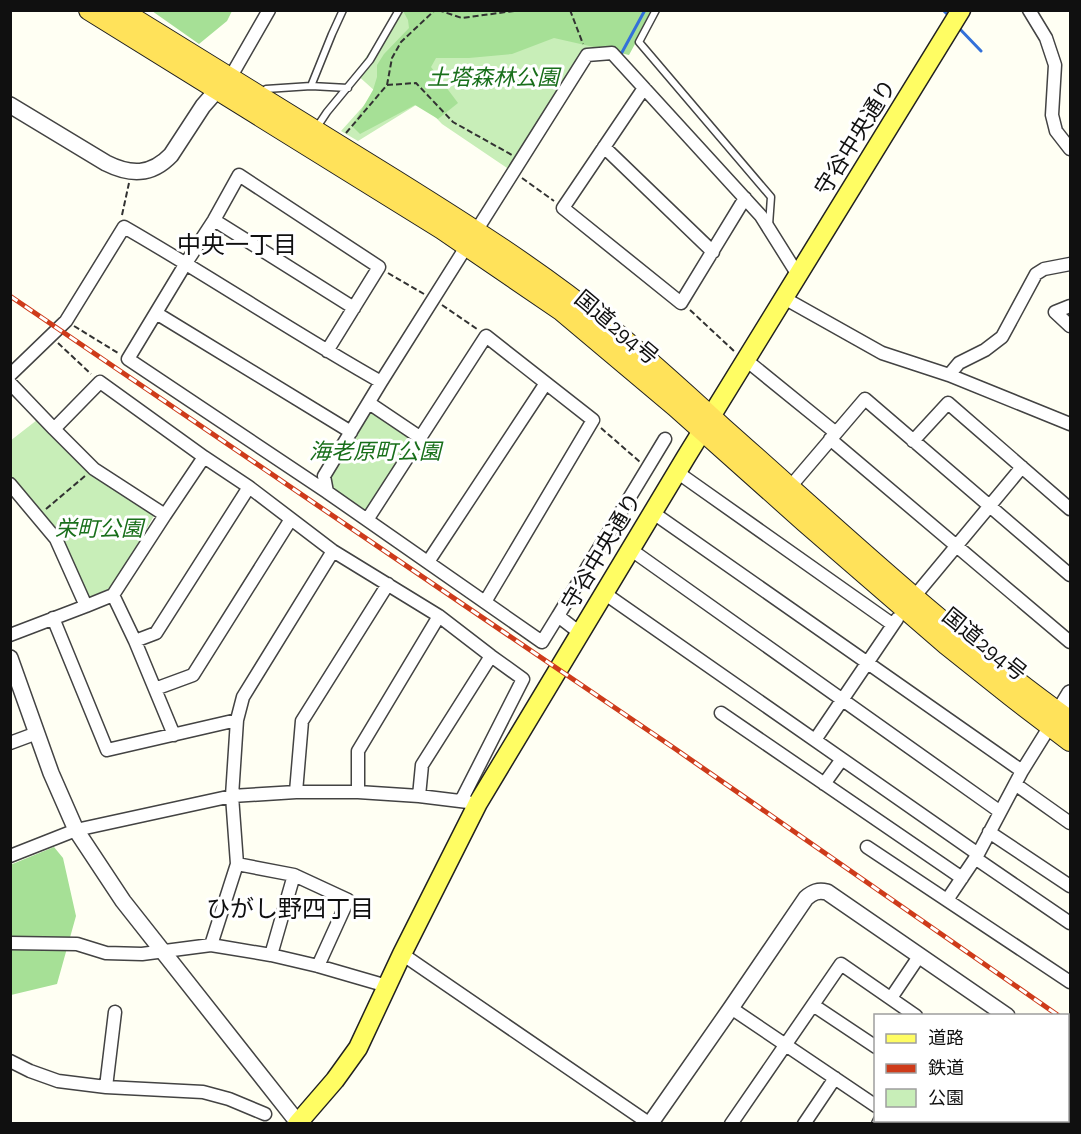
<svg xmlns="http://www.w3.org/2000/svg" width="1081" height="1134" font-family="'Zilla Slab','Noto Sans JP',serif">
<rect width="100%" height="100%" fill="#fffff3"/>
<path fill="#c8eeb8" d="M 398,11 L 636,11 L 612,53 L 587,55 L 513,172 L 442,124 L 421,102 L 358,141 L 341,131 L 376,92 L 355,73 Z
M 369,403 L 421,438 L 367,520 L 327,492 L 324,476 Z
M 37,420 L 93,475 L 155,514 L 113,587 L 85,599 L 57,537 L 11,480 L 10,441 Z"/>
<path fill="#a6e096" d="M 152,11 L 232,11 L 227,21 L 199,44 Z
M 403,11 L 653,11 L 629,55 L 554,38 L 512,54 L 469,58 L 436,58 L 431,67 L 458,103 L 438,119 L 415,105 L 360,134 L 352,126 L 373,90 L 377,77 L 377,65 L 384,54 L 409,28 L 408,20 Z
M 54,847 L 63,858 L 76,916 L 57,984 L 11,995 L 10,865 Z"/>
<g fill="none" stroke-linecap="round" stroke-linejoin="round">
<path stroke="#3371d9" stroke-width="3" d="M 943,10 L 949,16
M 957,26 L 981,51
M 620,56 L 645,10"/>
<defs>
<path id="service" d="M 656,10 L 639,42 L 771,197 L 769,225
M 311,86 L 332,34 L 343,10
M 261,94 L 266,89 L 311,86 L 348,88
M 317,127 L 327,112 L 370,60 L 399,10"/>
<path id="minor" d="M 1029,10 L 1046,38 L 1055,65 L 1052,115 L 1056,131 L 1070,149
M 228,78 L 234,71 L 269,10
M 644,88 L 563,208 L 681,303 L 745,198
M 604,147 L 713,252
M 214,220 L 354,308
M 784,298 L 882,353 L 949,375 L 1070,424
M 1070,306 L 1055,312 L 1070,326
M 156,313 L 351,432
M 746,360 L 836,433
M 10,375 L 66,321 L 124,227 C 211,277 294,333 381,382
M 949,375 L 959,363 L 985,350 L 1002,337 L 1036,274 L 1044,269 L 1070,264
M 10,383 L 54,429 L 94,469 L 165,515 L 204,457 L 249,487 L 333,551 L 439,616 L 491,656 L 523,679 L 461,801
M 369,403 L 421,438
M 54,429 L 100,382 L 204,457
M 830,439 L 1070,642
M 913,441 L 948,403 L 1070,509
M 677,472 L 892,624
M 10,484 L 56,539 L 86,606 L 113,595 L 165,515
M 790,487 L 865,399 L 1070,575
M 327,492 L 128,359 L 186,263 L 214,220 L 239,175 L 379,267 L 327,351
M 652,512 L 1022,771
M 367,520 L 486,336 L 593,420 L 485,602
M 630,549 L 999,811
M 428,562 L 546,383
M 604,593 L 978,854
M 113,595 L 135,641 L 174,735
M 914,597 L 1022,467
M 558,616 L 665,439
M 53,618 L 107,750 L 237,720
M 580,633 L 558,616 L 542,642 L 327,492 L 324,476 L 381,382 L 587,55 L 612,53 L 761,216 L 798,275
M 10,635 L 86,606
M 135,641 L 156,633 L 249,487
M 155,689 L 193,675 L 291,519
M 721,713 L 962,878
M 815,740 L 897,619
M 10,743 L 37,733
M 824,784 L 842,759
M 1015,784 L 1070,823
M 296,792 L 302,721 L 388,584
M 358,792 L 358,751 L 439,616
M 419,796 L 422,765 L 491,656
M 989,832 L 1070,886
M 867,847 L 1070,982
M 10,856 L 76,830 L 232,796 L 296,792 L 358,792 L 419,796 L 468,802
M 975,858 L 1070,923
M 237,864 L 294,875 L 271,955
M 294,875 L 348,900 L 318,966
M 947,900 L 978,854 L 1022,771 L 1050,726
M 10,943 L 77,944 L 106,953 L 142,954 L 211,945 L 271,955 L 318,966 L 387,986
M 211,945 L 237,864 L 232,796 L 237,720 L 243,697 L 333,551
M 402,954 L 650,1124
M 891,998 L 920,955
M 813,1005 L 876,1047
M 731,1008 L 876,1106
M 10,1061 L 30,1071 L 58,1081 L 106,1087 L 203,1092 L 229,1099 L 265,1114
M 106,1087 L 115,1012
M 897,1120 L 902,1124
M 1066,1120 L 1070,1124
M 731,1124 L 841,964 L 916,1016
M 804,1124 L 835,1078
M 878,1124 L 880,1120
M 950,1124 L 952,1120
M 975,1124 L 977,1120
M 1043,1124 L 1045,1120"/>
<path id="tertiary" d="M 10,105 L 106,163 C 130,175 151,176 171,155 L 203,106 L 224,82
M 10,658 L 51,773 L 76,830 L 123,901 L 299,1124
M 1053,721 L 1070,693
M 1068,1058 L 1070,1060
M 650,1124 L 731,1008 L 806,898 C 813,892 818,890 827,892 L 1007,1016"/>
<path id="primary" d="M 297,1124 L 335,1080 L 358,1048 L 402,954 L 478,803 L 686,457 L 961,10"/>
<path id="trunk" d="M 89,10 L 442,229 L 562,311 L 675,406 L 805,522 L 947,645 L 1011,696 L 1070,741
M 120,10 C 211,67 304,123 395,180 C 467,225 540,271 606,325 C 647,358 685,393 723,428 C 836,528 947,633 1070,721"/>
</defs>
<use href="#service" stroke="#434343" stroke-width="9"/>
<use href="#minor" stroke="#434343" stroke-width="15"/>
<use href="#tertiary" stroke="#434343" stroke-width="18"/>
<use href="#primary" stroke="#212121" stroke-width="21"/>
<use href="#trunk" stroke="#212121" stroke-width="22"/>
<path stroke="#323232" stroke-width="2" stroke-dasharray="6 3" stroke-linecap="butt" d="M 438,10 L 462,18 L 521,10
M 570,10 L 583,44
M 387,85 L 416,83 L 453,122 L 512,155
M 346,133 L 387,85 L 392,58 L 401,42 L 435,10
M 522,178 L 554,201
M 122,215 L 129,183
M 388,273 L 424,294
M 442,305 L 477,329
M 690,310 L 734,351
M 74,326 L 118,353
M 58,343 L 91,374
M 601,428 L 640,462
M 46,509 L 85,476"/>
<use href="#service" stroke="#fff" stroke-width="6"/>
<use href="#minor" stroke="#fff" stroke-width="12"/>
<use href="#tertiary" stroke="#fff" stroke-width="15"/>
<use href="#primary" stroke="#fffd63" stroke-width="18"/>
<use href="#trunk" stroke="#ffe25a" stroke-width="20"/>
<defs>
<path id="rail" d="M 10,296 L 674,748 L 1059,1016
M 1068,1021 L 1070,1024"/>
</defs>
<use href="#rail" stroke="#ce3b1a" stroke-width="5"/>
<use href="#rail" stroke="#fff" stroke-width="3" stroke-dasharray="9" stroke-linecap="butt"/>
</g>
<g text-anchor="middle" stroke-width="6" stroke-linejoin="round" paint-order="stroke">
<g font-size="22" font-style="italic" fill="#196f1b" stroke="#fff">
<text x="493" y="85">土塔森林公園</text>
<text x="375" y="459">海老原町公園</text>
<text x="99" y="536">栄町公園</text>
</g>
<g font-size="22" fill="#101010" stroke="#fff">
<text transform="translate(855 137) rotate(-58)" y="8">守谷中央通り</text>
<text transform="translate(617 327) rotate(40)" y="8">国道294号</text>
<text transform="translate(601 551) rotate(-59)" y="8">守谷中央通り</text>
<text transform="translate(985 644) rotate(39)" y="8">国道294号</text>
</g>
<g font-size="24" fill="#101010" stroke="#fff">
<text x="237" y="253">中央一丁目</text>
<text x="290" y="917">ひがし野四丁目</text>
</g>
</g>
<rect width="1081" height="1134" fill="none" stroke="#101010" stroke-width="24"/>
<rect x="874" y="1014" width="195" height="108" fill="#ffffff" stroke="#9f9f9f" stroke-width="1.5"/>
<rect x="886" y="1034" width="30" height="9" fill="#fffd63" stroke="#9f9f9f" stroke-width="1.5"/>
<text x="928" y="1044" font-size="18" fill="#101010">道路</text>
<rect x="886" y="1064" width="30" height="9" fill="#ce3b1a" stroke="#9f9f9f" stroke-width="1.5"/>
<text x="928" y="1074" font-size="18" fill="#101010">鉄道</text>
<rect x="886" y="1089" width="30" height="18" fill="#c8eeb8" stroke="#9f9f9f" stroke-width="1.5"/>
<text x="928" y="1104" font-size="18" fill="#101010">公園</text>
</svg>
